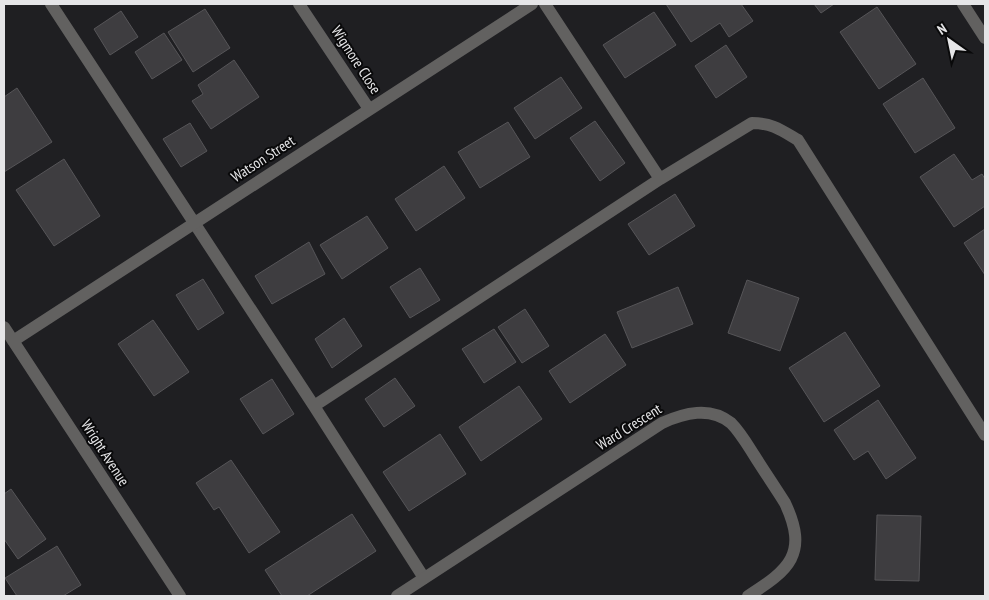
<svg xmlns="http://www.w3.org/2000/svg" width="989" height="600" font-family="'PT Sans Narrow',sans-serif">
<rect width="100%" height="100%" fill="#1f1f22"/>
<path fill="#3e3d40" stroke="#565558" d="M 666,4 L 741,4 L 753,21 L 729,37 L 720,23 L 691,42 Z
M 814,4 L 834,4 L 821,13 Z
M 877,7 L 916,64 L 879,89 L 840,32 Z
M 205,9 L 230,48 L 193,72 L 168,32 Z
M 121,11 L 138,37 L 110,55 L 94,29 Z
M 654,12 L 676,45 L 625,78 L 603,45 Z
M 164,33 L 182,60 L 152,79 L 135,52 Z
M 726,45 L 747,77 L 716,98 L 695,66 Z
M 234,60 L 259,97 L 211,129 L 192,101 L 203,94 L 198,85 Z
M 561,77 L 582,108 L 535,139 L 514,108 Z
M 923,78 L 955,128 L 915,153 L 883,104 Z
M 17,88 L 52,142 L 4,172 L 4,97 Z
M 595,121 L 625,163 L 600,181 L 570,138 Z
M 508,122 L 530,157 L 480,188 L 458,152 Z
M 190,123 L 207,151 L 181,167 L 163,139 Z
M 954,154 L 972,180 L 982,174 L 985,179 L 985,206 L 954,227 L 920,177 Z
M 64,159 L 100,216 L 54,246 L 16,190 Z
M 444,166 L 465,198 L 416,231 L 395,199 Z
M 675,194 L 695,226 L 649,255 L 628,224 Z
M 367,216 L 388,248 L 342,279 L 320,245 Z
M 985,229 L 985,275 L 964,243 Z
M 309,242 L 325,274 L 272,304 L 255,276 Z
M 420,268 L 440,300 L 410,318 L 390,287 Z
M 203,279 L 224,313 L 198,330 L 176,295 Z
M 747,280 L 799,298 L 780,351 L 728,333 Z
M 678,287 L 693,324 L 632,348 L 617,312 Z
M 525,309 L 549,346 L 522,363 L 498,327 Z
M 344,318 L 362,346 L 332,368 L 315,339 Z
M 153,320 L 189,372 L 154,396 L 118,344 Z
M 494,329 L 516,362 L 484,383 L 462,349 Z
M 845,332 L 880,386 L 824,422 L 789,368 Z
M 605,334 L 626,365 L 570,403 L 549,371 Z
M 395,378 L 415,406 L 384,427 L 365,399 Z
M 272,379 L 294,414 L 263,434 L 240,399 Z
M 519,386 L 542,419 L 481,461 L 459,427 Z
M 878,400 L 916,458 L 886,479 L 868,451 L 854,460 L 834,430 Z
M 440,434 L 466,474 L 409,511 L 383,472 Z
M 231,460 L 280,532 L 249,553 L 219,507 L 214,510 L 196,483 Z
M 11,489 L 46,539 L 18,559 L 4,539 L 4,494 Z
M 352,514 L 376,551 L 307,596 L 282,596 L 265,570 Z
M 877,515 L 921,516 L 919,581 L 875,580 Z
M 57,546 L 81,585 L 63,596 L 17,596 L 5,578 Z"/>
<g fill="none" stroke-linecap="round" stroke-linejoin="round">
<path stroke="#626160" stroke-width="12" d="M 51,4 L 314,406 L 424,578
M 545,4 L 660,179
M 314,406 L 660,179 L 752,123 C 772,123 781,130 798,140 L 985,435"/>
<path stroke="#626160" stroke-width="12" d="M 299,4 L 369,109
M 4,327 L 180,596
M 13,341 L 532,4
M 397,596 L 662,423 C 684,413 710,406 731,423 C 740,432 747,444 754,455 C 764,471 775,487 785,503 C 809,554 789,570 748,596"/>
<path stroke="#626160" stroke-width="12" d="M 963,4 L 985,38"/>
</g>
<g text-anchor="middle" stroke-width="4" stroke-linejoin="round" paint-order="stroke">
<g font-size="15" fill="#e5e5e7" stroke="#09090a">
<text transform="translate(356 60) rotate(57)" y="5">Wigmore Close</text>
<text transform="translate(263 159) rotate(-33)" y="5">Watson Street</text>
<text transform="translate(629 427) rotate(-32)" y="5">Ward Crescent</text>
<text transform="translate(105 453) rotate(57)" y="5">Wright Avenue</text>
</g>
</g>
<rect width="989" height="600" fill="none" stroke="#e5e5e7" stroke-width="10"/>
<g transform="translate(949 40) rotate(327)" stroke="#09090a" stroke-width="4" paint-order="stroke">
<path d="M0-4L9 19L0 12L-9 19Z" fill="#e5e5e7"/>
<text y="-8" font-size="14" font-weight="bold" text-anchor="middle" fill="#e5e5e7">N</text>
</g>
</svg>
